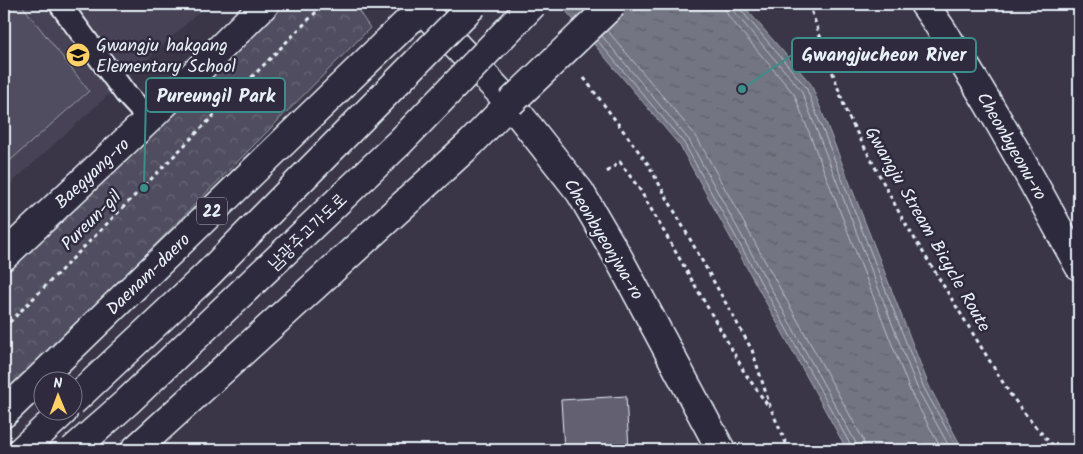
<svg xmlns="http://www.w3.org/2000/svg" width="1083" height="454" font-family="Kalam,'Poor Story',sans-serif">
<defs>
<pattern id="forest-crowns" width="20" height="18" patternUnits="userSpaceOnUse" patternTransform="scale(1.25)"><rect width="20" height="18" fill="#504e5f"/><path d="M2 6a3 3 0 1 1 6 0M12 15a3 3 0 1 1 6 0" fill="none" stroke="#696877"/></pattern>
<pattern id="water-ripples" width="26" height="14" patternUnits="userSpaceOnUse" patternTransform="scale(1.25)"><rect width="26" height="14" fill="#737482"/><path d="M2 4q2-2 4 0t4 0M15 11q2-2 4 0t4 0" fill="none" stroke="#5f6069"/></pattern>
</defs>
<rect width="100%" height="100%" fill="#3a3648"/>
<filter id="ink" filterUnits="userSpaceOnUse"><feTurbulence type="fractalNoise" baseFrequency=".02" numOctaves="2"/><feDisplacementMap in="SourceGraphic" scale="10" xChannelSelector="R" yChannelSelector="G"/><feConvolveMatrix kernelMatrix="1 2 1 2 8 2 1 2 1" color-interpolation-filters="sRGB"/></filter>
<g filter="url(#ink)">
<path fill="#464354" d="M 4,4 L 208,4 L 4,190 Z"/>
<path fill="url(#forest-crowns)" stroke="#9ca0ac" d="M 265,4 L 354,4 L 370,28 L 4,397 L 4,256 Z"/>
<path fill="#504e5f" stroke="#9ca0ac" d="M 4,4 L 21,4 L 89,91 L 4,166 Z"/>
<path fill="url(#water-ripples)" stroke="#a2a6b1" d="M 560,4 L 742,4 L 811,84 L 929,386 L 963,450 L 847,450 L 680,146 Z"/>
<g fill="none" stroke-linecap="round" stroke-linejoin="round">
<path stroke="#b9bfc9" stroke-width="1" d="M 725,4 L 725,10 L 729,17 L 794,94 L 911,393 L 942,450
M 732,4 L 732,8 L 735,13 L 801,90 L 918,390 L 951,450
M 738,4 L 740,9 L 806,87 L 924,388 L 958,450
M 607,30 L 696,136 L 863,439 L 865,450
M 602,36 L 689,140 L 856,443 L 858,450
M 597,40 L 684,143 L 851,446 L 851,450"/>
</g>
<path fill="#636171" stroke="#e8f1f8" d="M 626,396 L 629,450 L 564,450 L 561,400 Z"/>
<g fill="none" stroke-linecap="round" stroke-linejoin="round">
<defs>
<path id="lane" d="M 60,4 L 125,93 L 149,119"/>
<path id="secondary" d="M 417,4 L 510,103 L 580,192 L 618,257 L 721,450
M 924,4 C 983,87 1030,177 1079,266
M 4,256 L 149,119 L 265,4"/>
<path id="primary" d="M 4,413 L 426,4
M 22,450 L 63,412
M 135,450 L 471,143 L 510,103"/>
</defs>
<use href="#lane" stroke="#e8f1f8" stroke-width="25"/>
<use href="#secondary" stroke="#e8f1f8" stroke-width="31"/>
<use href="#primary" stroke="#e8f1f8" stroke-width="31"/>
<path stroke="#e8f1f8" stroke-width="3" stroke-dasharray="4 4" stroke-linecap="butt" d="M 809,4 L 847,114 L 902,218 L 1010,394 L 1033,424 L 1057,450
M 584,78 L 648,164 L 752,350 L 771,409 L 789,450
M 607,172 L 620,162 L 640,190 L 738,360 L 744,372 L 769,407
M 4,328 L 324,4"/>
<use href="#lane" stroke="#2f2a3d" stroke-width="21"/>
<use href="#secondary" stroke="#2f2a3d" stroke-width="28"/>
<use href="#primary" stroke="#2f2a3d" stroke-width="28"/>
<defs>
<path id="primary-bridge" d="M 510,103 L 613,4
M 72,402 L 208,274 L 474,4
M 73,450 L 126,403 L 400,142 L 533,4"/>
</defs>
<use href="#primary-bridge" stroke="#e8f1f8" stroke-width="31" stroke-linecap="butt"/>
<use href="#primary-bridge" stroke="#2f2a3d" stroke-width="28"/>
</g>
</g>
<defs>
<symbol id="school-disc" viewBox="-11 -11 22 22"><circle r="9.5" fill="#ffd166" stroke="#2f2a3d"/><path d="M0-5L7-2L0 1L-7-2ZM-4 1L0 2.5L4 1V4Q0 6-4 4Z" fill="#111"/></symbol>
</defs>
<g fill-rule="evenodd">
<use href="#school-disc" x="64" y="41" width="28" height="28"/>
</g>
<g text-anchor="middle" stroke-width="5" stroke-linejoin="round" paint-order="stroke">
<rect fill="#2f2a3d" stroke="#b0b5c0" stroke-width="1" x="197" y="197.5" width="30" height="27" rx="4"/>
<g font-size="16" font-weight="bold" fill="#e8f1f8">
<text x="212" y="217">22</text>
</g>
<g font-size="18" fill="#e8f1f8" stroke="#2f2a3d" text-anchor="start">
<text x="96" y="51">Gwangju hakgang<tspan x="96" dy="21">Elementary School</tspan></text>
</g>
<g font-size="18" fill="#e8f1f8" stroke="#2f2a3d">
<text transform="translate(1012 146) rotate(60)" y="6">Cheonbyeonu-ro</text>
<text transform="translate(92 173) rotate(-43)" y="6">Baegyang-ro</text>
<text transform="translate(91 220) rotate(-45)" y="6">Pureun-gil</text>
<text transform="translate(928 229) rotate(60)" y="6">Gwangju Stream Bicycle Route</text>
<text transform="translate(307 231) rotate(-44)" y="6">남광주고가도로</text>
<text transform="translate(604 239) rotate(59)" y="6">Cheonbyeonjwa-ro</text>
<text transform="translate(148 274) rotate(-44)" y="6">Daenam-daero</text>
</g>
</g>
<path fill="none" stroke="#3a8f8a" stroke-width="2" d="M742 89L792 55M144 188L146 95"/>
<g fill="#3a8f8a" stroke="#2f2a3d" stroke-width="2">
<circle cx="742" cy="89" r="5"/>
<circle cx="144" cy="188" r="5"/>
</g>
<g fill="#2f2a3d" stroke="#3a8f8a" stroke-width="2">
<rect x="792" y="38" width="184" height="34" rx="5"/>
<rect x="146" y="78" width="139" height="34" rx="5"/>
</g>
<g font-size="19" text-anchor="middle" font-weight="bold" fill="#e8f1f8">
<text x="884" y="61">Gwangjucheon River</text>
<text x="216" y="102">Pureungil Park</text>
</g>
<rect width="1083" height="454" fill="none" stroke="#2f2a3d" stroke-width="20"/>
<rect x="10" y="10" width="1063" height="434" fill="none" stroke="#e8f1f8" stroke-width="2" filter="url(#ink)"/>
<g transform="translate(58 396) rotate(359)"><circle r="24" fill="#2f2a3d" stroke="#797a88"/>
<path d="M0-4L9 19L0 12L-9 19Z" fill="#ffd166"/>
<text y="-8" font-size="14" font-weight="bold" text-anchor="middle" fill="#e8f1f8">N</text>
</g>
</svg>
